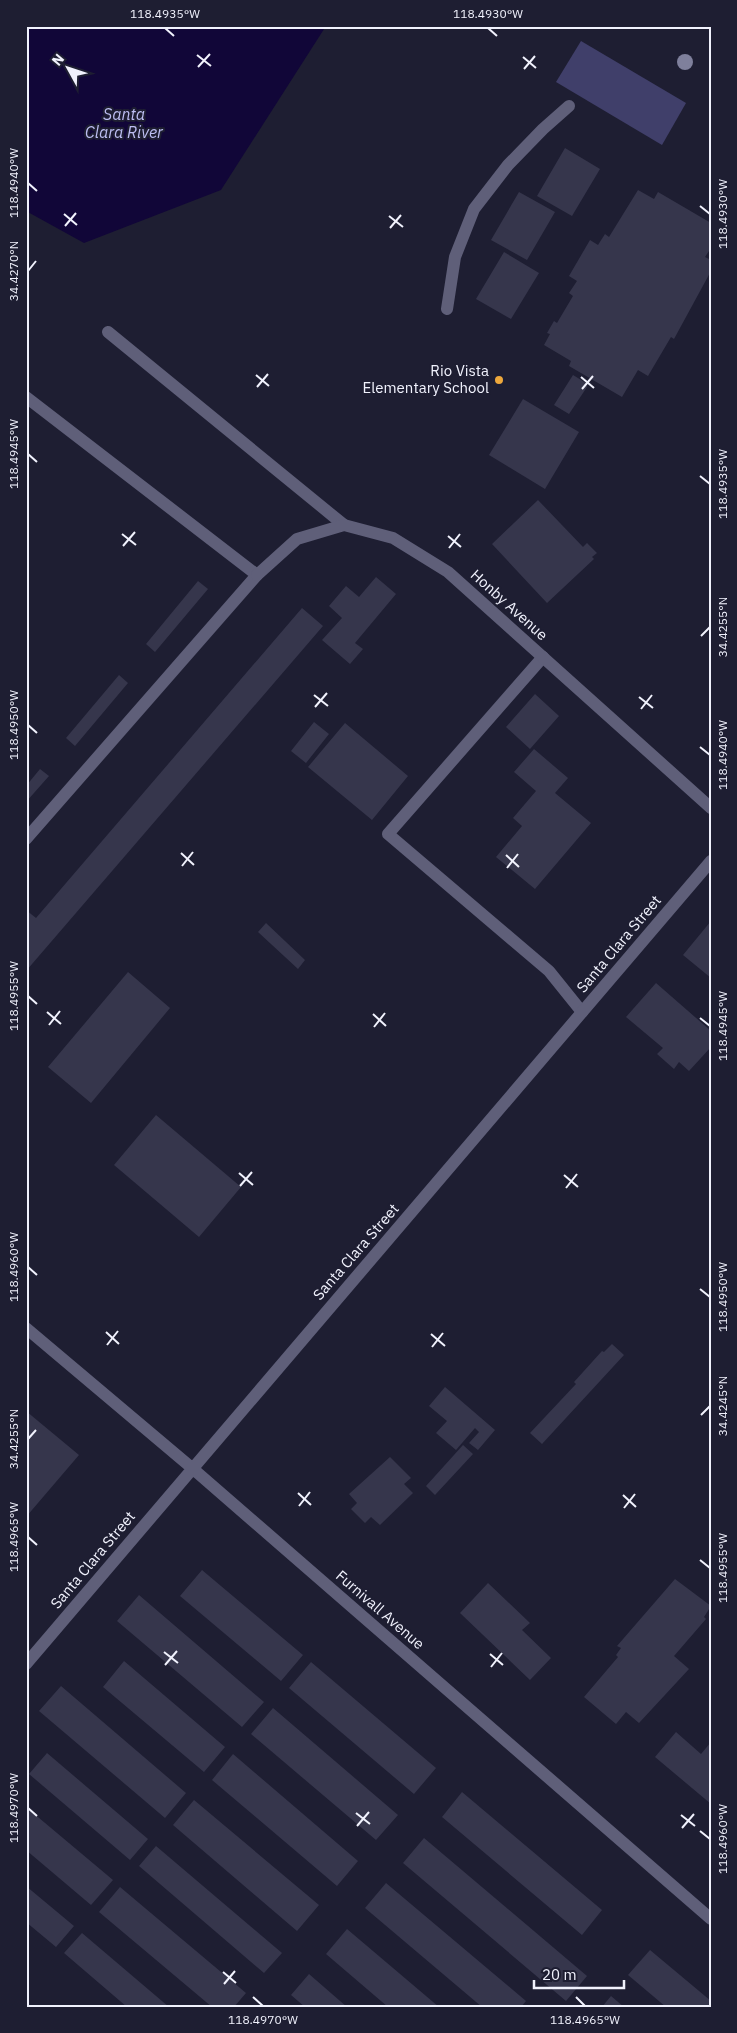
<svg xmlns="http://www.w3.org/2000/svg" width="737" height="2033" font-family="'IBM Plex Sans',sans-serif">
<rect width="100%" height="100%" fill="#1e1e32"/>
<path fill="#403f6a" d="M 581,41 L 686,103 L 662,145 L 556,82 Z"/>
<path fill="#110638" d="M 26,26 L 326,26 L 221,190 L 84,243 L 26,211 Z"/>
<path fill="#36364c" d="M 565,148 L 600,169 L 572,216 L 537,196 Z
M 638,190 L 654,199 L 658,192 L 711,223 L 711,248 L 705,257 L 711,260 L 711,271 L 674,339 L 671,337 L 648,376 L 638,370 L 622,397 L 569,366 L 571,361 L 544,345 L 550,334 L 547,333 L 554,321 L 557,323 L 573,296 L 569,293 L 577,281 L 569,276 L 590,240 L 598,245 L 605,234 L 609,237 Z
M 519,192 L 555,212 L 527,260 L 491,240 Z
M 504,252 L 539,273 L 511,319 L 476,299 Z
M 573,375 L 586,383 L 587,387 L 569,414 L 554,405 Z
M 523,399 L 579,432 L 545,489 L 489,455 Z
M 538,500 L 583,547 L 587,543 L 597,553 L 592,557 L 594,559 L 547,603 L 492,544 Z
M 376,577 L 396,594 L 355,643 L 363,649 L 350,664 L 322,640 L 342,618 L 329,606 L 346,586 L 359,597 Z
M 198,581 L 208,589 L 155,652 L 146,644 Z
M 302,608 L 323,626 L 26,971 L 26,910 L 36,918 Z
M 119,675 L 128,683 L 75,746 L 66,738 Z
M 535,694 L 559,716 L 530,749 L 506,727 Z
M 314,722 L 329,734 L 306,763 L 291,751 Z
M 345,723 L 408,776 L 372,820 L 308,767 Z
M 534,749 L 568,778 L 555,793 L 591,823 L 535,889 L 496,857 L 522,826 L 513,818 L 536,791 L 514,772 Z
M 40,769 L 49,776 L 26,802 L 26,786 Z
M 711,921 L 711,978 L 683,955 Z
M 266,923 L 305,960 L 298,969 L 258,932 Z
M 128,972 L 170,1008 L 91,1103 L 48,1067 Z
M 656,983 L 711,1031 L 711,1047 L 689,1071 L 679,1062 L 674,1069 L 657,1054 L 663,1048 L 626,1017 Z
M 156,1115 L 241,1187 L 199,1237 L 114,1165 Z
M 612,1344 L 624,1355 L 542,1444 L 530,1433 L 576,1384 L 574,1382 L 602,1351 L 604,1352 Z
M 445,1387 L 495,1430 L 478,1450 L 469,1443 L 479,1432 L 475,1428 L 456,1450 L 436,1433 L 447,1421 L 429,1406 Z
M 26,1411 L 79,1455 L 26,1517 Z
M 463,1445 L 473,1454 L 435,1495 L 426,1486 Z
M 390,1457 L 411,1478 L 404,1484 L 413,1493 L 380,1525 L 371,1517 L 365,1523 L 351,1509 L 357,1503 L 349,1494 Z
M 202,1570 L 303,1655 L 281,1681 L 180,1596 Z
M 675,1579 L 711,1606 L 704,1617 L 706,1619 L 674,1656 L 689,1669 L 639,1723 L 626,1712 L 616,1724 L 584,1697 L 618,1657 L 616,1655 L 621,1648 L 617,1646 Z
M 488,1583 L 530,1623 L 522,1630 L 551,1658 L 530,1680 L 460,1613 Z
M 139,1595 L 264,1702 L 242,1727 L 117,1621 Z
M 124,1661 L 225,1747 L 204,1772 L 103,1687 Z
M 311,1662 L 436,1768 L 414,1794 L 289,1688 Z
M 61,1686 L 186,1793 L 165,1818 L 39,1711 Z
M 273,1708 L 398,1815 L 376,1840 L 251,1734 Z
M 676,1732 L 701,1754 L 711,1742 L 711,1804 L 655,1757 Z
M 47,1753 L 148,1839 L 130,1860 L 29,1774 Z
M 233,1754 L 358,1861 L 337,1886 L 212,1780 Z
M 462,1792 L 602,1910 L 582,1935 L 442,1817 Z
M 194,1800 L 319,1905 L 297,1931 L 173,1825 Z
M 26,1807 L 113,1880 L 91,1905 L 26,1850 Z
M 424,1838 L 587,1976 L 566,2001 L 403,1863 Z
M 156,1846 L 282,1953 L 264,1973 L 139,1866 Z
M 386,1883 L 526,2001 L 521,2007 L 482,2007 L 365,1908 Z
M 26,1886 L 74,1926 L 56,1947 L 26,1922 Z
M 120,1887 L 246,1993 L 234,2007 L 212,2007 L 99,1912 Z
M 347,1929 L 439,2007 L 388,2007 L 326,1954 Z
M 82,1933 L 169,2007 L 127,2007 L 64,1953 Z
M 650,1950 L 711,2001 L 711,2007 L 666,2007 L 628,1975 Z
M 309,1974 L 347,2007 L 305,2007 L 291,1995 Z
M 611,1996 L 624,2007 L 602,2007 Z"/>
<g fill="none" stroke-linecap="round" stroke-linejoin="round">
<path stroke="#5f5f79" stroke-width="12" d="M 447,309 L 455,257 L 474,209 L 508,165 L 543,129 L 569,106
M 108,332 L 344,525
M 26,397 L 257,575 L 26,839
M 543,657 L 388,834 L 549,971 L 582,1012"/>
<path stroke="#5f5f79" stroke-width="12" d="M 257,575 L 297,539 L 344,525 L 393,538 L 448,572 L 711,808
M 26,1328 L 192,1468 L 711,1919
M 26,1664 L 711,861"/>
</g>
<circle fill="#7f809c" cx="685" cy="62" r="8"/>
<path fill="none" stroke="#f1f2fd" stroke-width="2" d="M 165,28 L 174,36M 488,28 L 497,36M 197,55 L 211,66M 523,57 L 536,68M 198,67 L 210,54M 524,69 L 535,56M 28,183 L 37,191M 700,206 L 710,214M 64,214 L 77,225M 389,216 L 403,227M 65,226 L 76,213M 390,228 L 401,215M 28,271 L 36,261M 256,375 L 269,386M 581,377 L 594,388M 257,387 L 268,374M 582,389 L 593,376M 28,454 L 37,462M 700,476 L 710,484M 122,534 L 136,545M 448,536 L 461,547M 123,546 L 135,532M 449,548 L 460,534M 701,636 L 710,627M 314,695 L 328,706M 639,697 L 653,708M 315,707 L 327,693M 641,709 L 652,695M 28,725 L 37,733M 700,747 L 710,755M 181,853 L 194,865M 506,855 L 519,867M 182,866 L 193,852M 507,868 L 518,854M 28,996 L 37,1004M 47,1012 L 61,1024M 373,1014 L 386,1026M 700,1018 L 710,1026M 49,1025 L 60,1011M 374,1027 L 385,1013M 239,1173 L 253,1185M 564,1175 L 578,1187M 240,1186 L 252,1172M 566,1188 L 577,1174M 28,1267 L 37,1275M 700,1289 L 710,1297M 106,1332 L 119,1344M 431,1334 L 445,1346M 107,1345 L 118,1331M 432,1347 L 443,1333M 701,1415 L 710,1406M 28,1439 L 36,1430M 298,1493 L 311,1505M 623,1495 L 636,1507M 299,1506 L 310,1492M 624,1508 L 635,1494M 28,1537 L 37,1545M 700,1560 L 710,1568M 164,1652 L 178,1663M 490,1654 L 503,1665M 165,1665 L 177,1651M 491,1667 L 502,1653M 28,1808 L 37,1816M 356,1813 L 370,1824M 681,1815 L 695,1826M 357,1826 L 369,1812M 682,1828 L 694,1814M 700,1831 L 710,1839M 223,1972 L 236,1983M 224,1984 L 235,1971M 253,1997 L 263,2006M 576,1997 L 585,2006"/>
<circle fill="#eea83c" stroke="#1e1e32" stroke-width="2" cx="499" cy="380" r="5"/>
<g text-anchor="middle" stroke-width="4" stroke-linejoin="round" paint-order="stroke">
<g font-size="15" fill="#f1f2fd" stroke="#1e1e32" text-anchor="end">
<text x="489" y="376">Rio Vista<tspan x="489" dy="17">Elementary School</tspan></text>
</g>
<g font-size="15" fill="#f1f2fd" stroke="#1e1e32">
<text transform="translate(509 605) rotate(42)" y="5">Honby Avenue</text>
<text transform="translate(619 944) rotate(-50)" y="5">Santa Clara Street</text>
<text transform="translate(356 1252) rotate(-49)" y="5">Santa Clara Street</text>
<text transform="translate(93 1560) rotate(-50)" y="5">Santa Clara Street</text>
<text transform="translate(380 1610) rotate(41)" y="5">Furnivall Avenue</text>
</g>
<g font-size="16" font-style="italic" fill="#bdbef2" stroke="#1e1e32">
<text x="124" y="120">Santa<tspan x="124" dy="18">Clara River</tspan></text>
</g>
</g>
<rect width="737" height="2033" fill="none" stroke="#1e1e32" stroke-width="55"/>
<g transform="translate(68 68) rotate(310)" stroke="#1e1e32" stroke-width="4" paint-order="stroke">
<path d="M0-4L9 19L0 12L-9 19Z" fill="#f1f2fd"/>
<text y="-8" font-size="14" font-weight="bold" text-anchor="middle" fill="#f1f2fd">N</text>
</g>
<path d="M534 1980v8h90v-8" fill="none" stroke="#f1f2fd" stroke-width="2.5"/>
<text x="542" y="1980" font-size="15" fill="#f1f2fd" stroke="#1e1e32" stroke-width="4" paint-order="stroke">20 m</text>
<rect x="28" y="28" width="682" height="1978" fill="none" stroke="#f1f2fd" stroke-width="2"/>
<g font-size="12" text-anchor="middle" fill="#f1f2fd">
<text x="165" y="18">118.4935°W</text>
<text x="488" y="18">118.4930°W</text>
<text transform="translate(14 183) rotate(-90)" y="4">118.4940°W</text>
<text transform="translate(723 214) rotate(-90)" y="4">118.4930°W</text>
<text transform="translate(14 271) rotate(-90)" y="4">34.4270°N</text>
<text transform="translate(14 454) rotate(-90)" y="4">118.4945°W</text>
<text transform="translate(723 484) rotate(-90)" y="4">118.4935°W</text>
<text transform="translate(723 627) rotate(-90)" y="4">34.4255°N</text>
<text transform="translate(14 725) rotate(-90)" y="4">118.4950°W</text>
<text transform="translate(723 755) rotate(-90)" y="4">118.4940°W</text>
<text transform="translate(14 996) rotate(-90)" y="4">118.4955°W</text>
<text transform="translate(723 1026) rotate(-90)" y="4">118.4945°W</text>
<text transform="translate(14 1267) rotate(-90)" y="4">118.4960°W</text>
<text transform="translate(723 1297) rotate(-90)" y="4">118.4950°W</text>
<text transform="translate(723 1406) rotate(-90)" y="4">34.4245°N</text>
<text transform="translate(14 1439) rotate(-90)" y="4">34.4255°N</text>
<text transform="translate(14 1537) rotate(-90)" y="4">118.4965°W</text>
<text transform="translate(723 1568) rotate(-90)" y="4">118.4955°W</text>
<text transform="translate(14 1808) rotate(-90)" y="4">118.4970°W</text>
<text transform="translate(723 1839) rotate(-90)" y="4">118.4960°W</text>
<text x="263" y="2024">118.4970°W</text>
<text x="585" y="2024">118.4965°W</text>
</g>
</svg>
